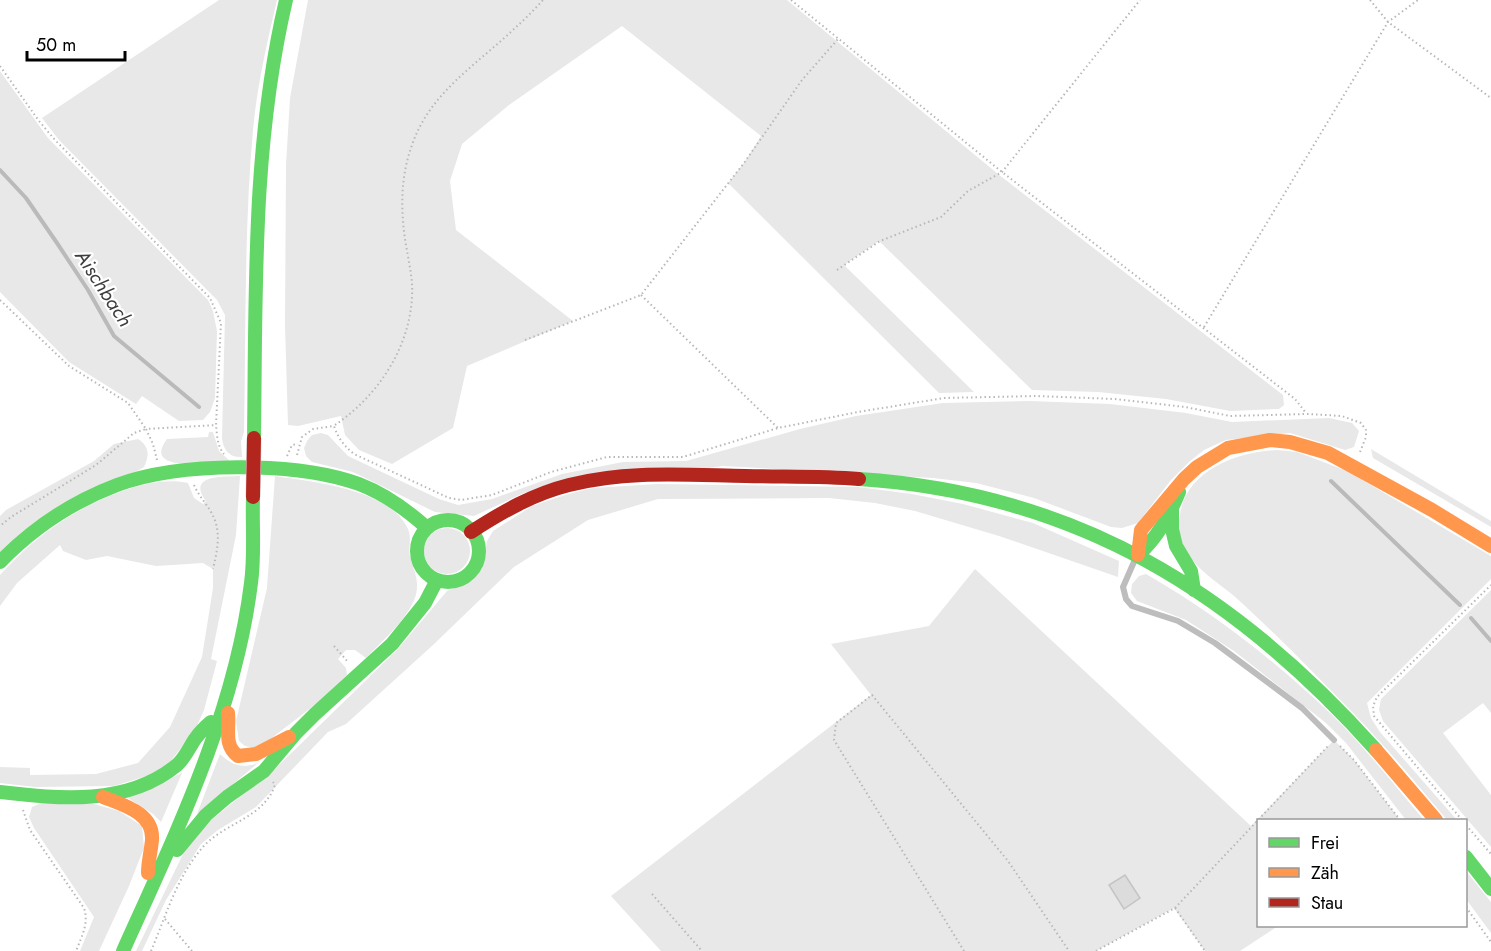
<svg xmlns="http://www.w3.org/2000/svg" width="1491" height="951" font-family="Jost,sans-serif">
<rect width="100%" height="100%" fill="#fff"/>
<path fill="#e8e8e8" d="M 219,0 L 277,0 C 267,43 257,86 253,130 C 244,230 246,332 244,432 L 241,441 L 242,457 C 230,458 223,450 222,438 L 225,315 L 217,300 L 59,140 L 42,118 Z
M 308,0 L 787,0 L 998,174 L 1283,395 L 1284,405 L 1279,409 L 1230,411 L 1166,399 L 1098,392 L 1032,390 L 879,241 L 844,265 L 974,392 L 939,393 L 728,183 L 744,163 L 761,136 L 622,26 L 509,105 L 462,144 L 450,181 L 456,230 L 573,321 L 467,366 L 453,428 L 392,464 L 359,450 L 345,435 L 341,416 L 298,426 L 288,425 L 285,325 L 286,165 L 290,98 Z
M 0,71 L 48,138 L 208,300 L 213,311 L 217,331 L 215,398 L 210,412 L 203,420 L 179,421 L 142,396 L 136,404 L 69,362 L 0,292 Z
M 1029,401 L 1110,404 L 1186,413 L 1232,422 L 1329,418 L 1352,423 L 1359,431 L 1354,447 L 1345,450 L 1290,433 L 1226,440 L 1204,450 L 1189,462 L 1171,480 L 1138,523 L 1122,528 L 1111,527 L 1034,498 L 976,483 L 933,478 L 723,466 L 526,492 L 474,516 L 435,512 L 353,472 L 312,462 L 306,456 L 304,448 L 307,441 L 312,435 L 321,433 L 328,435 L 348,456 L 439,499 L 458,505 L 492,499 L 562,474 L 623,462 L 686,461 L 800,429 L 856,416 L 943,403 Z
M 209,432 L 213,432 L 219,451 L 231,462 C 215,463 140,474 167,439 L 208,437 Z
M 138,439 C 149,446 150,455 144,467 L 0,552 L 0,516 L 6,510 L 94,461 L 114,444 Z
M 1371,449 L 1491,521 L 1491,527 L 1373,458 Z
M 1277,450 L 1297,452 L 1347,471 L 1491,556 L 1491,579 L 1367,703 L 1371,718 L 1380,732 L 1457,820 L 1447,820 C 1417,784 1387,748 1354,714 C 1318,677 1282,640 1244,605 C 1220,581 1188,569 1178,533 C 1177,528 1179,520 1180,515 C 1186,470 1237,452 1277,450 Z
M 240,476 L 236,535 L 211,659 L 217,661 L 204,710 L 195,730 L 163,771 L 114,786 L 35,787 L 0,783 L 0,767 L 30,768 L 30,775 L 96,774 L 138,763 L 170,727 L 202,657 L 213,588 L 213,569 L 203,563 L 156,566 L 107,556 L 86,560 L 63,551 L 60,545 L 17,583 L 0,606 L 0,575 C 17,557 34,540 55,526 C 87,503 148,474 188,483 L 194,498 L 203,504 L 206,501 C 186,474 224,477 240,476 Z
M 275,476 C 313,482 390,489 408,529 C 412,538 408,547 410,556 C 412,567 418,576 417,588 C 416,612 382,641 366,658 L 355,650 L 346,650 L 338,659 L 346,668 L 347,675 L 317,703 L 264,744 L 254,748 L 245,746 L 239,741 L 236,721 L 267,588 Z
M 657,484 L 858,487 L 912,494 L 963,504 L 1033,523 L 1119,561 L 1118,577 L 999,536 L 915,511 L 875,503 L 829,498 L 658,499 L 588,520 L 514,567 L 433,645 L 346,724 L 328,732 L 256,807 L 218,830 L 201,844 L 166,900 L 142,951 L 136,951 L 184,852 L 205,825 L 276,768 L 319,726 L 397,650 L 447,591 L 472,580 L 482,569 L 487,541 L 493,531 L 532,506 L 565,495 L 592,488 Z
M424 551a23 23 0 1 1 46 0a23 23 0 1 1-46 0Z
M 975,569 L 1251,826 L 1334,740 L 1354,760 L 1400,820 L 1258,820 L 1258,926 L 1278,926 L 1240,951 L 1205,951 L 1174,908 L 1096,951 L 661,951 L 611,896 L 871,695 L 831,644 L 929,626 Z
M 1146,574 C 1213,612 1275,661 1331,714 C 1365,747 1394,785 1424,820 L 1406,820 L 1346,743 L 1326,723 L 1234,651 L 1186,620 L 1137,601 L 1131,593 L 1132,584 L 1139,576 Z
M 1491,590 L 1491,713 L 1483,703 L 1443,733 L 1491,795 L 1491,847 L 1383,721 L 1379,710 L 1381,699 Z
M 220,754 C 232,765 241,769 258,763 L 197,814 Z
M 182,773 L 161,822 L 153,814 L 128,798 Z
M 41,803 L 94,804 L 119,811 L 142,826 L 144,848 L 129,886 L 99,951 L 80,951 L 94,917 L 34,828 L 29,817 L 32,807 Z
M 1466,871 L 1491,902 L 1491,933 L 1466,899 Z"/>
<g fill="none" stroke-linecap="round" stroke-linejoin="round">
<path stroke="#bababa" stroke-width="4" d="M 0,170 L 26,198 L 57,243 L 88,290 L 114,336 L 199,407
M 1331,481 L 1460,605
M 1471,618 L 1491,641"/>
</g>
<path fill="#dcdcdc" stroke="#c4c4c4" stroke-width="1.5" d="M 1125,875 L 1140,898 L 1124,909 L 1109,885 Z"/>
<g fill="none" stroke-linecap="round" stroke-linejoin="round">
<path stroke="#b8b8b8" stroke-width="2" stroke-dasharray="1.5 3" stroke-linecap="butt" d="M 791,0 L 1002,172 L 1295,399 L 1306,413
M 1370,0 L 1388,22 L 1491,98
M 0,66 L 39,121 L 55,140 L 210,298 L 221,323 L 216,425 C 217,434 217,446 224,454
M 837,270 L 880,241 L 941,217 L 968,191 L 1002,172 L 1140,0
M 641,295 L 778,428
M 0,300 L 69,366 L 128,403 L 146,429 L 134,433 L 96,465 L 11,517 L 0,526
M 1204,327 L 1388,22 L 1418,0
M 525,340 L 641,295 L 744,163 L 802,80 L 838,39
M 335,425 C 381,394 415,340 412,283 C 410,262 404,241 403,220 C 401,196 403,171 411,148 C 428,94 475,66 514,29 C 524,20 534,10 543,0
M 297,455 L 302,437 L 313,429 L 334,426 C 338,438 344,446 354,454 L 449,498 L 461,500 L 492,495 L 551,472 L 607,457 L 683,457 L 778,428 L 858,412 L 944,398 L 1036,396 L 1115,399 L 1185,407 L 1230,416 L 1307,414 L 1342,416 L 1361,423 L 1366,430 L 1366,437 L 1360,452
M 287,456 L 292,445 L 298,444
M 157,460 L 153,444 L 146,429 L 216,425
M 194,485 C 199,497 209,506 214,518 C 221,534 217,552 213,569
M 334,646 L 348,662
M 1340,746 L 1354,760 L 1400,820
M 23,810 L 30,830 L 84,908 C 89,923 82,936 76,951
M 1462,820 L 1374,716 L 1373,706 L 1377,697 L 1491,585
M 1466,825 L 1491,854
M 652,894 L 702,951
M 1466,907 L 1491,942
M 1175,908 L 1205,951
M 165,919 L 192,951
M 151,951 C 166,916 177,876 203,847 C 224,823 264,818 275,785 L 273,782
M 964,951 L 834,740 L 836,723 L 872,695 L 1008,861 L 1069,951
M 1096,951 L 1175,908 L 1328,746"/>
<path stroke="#bdbdbd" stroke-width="6" d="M 1137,555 L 1123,587 L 1126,599 L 1132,606 L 1178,621 L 1215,643 L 1302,708 L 1334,740"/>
<path stroke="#63d668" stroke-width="14" d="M 254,438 C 256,290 252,145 286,0
M 859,479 C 1075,493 1234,591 1376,750
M 1172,510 L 1172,529 L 1176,546 L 1191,571 L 1194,590
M417 551a31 31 0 1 1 62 0a31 31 0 1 1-62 0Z
M 1138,555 C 1158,537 1169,516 1179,492
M 0,562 C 33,528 72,502 117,485 C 179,462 296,461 359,484 C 385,494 406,509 427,528
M 0,792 C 60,799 127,806 177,765 C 185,758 189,748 195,739 C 200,732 205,727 211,722
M 177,850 L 206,815 L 227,797 L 264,771 L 296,733 L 315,714 L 392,644 L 425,603 L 437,580
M 1466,857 L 1491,889
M 123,951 C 176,833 235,713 251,583 C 255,555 252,526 253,497"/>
<path stroke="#ff974d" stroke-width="14" d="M 1138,555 L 1141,530 L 1184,479 L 1197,467 L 1228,448 L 1270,440 L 1290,442 L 1328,453 L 1432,510 L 1491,546
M 228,713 C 230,729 223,745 238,756 L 256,754 L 289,737
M 1376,750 L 1436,820
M 103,797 C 123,805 154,813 152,840 C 151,851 148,862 148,873"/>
<path stroke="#b3261e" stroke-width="14" d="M 471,532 C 502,512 533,494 569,485 C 627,470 687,475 746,476 C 784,477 822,476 859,479"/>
<defs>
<path id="jam-bridge" d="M 253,497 L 254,438"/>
</defs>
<use href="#jam-bridge" stroke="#dbdbdb" stroke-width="15" stroke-linecap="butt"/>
<use href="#jam-bridge" stroke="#b3261e" stroke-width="14"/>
</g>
<g text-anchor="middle" stroke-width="4.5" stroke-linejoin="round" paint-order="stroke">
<g font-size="20" font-style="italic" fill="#3e3e3e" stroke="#fff">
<text transform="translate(104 288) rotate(57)" y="7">Aischbach</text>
</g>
</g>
<rect x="1257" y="819" width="210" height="108" fill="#ffffff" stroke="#999999" stroke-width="1.5"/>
<rect x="1269" y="838" width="30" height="9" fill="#63d668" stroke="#999999" stroke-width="1.5"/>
<text x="1311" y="849" font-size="18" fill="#000000">Frei</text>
<rect x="1269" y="868" width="30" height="9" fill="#ff974d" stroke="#999999" stroke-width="1.5"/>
<text x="1311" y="879" font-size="18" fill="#000000">Zäh</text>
<rect x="1269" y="898" width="30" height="9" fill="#b3261e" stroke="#999999" stroke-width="1.5"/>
<text x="1311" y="909" font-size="18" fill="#000000">Stau</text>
<path d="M27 51v9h98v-9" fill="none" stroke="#000000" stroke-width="3"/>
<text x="36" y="51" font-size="18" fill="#000000" stroke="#ffffff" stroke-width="4.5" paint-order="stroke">50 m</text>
</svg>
